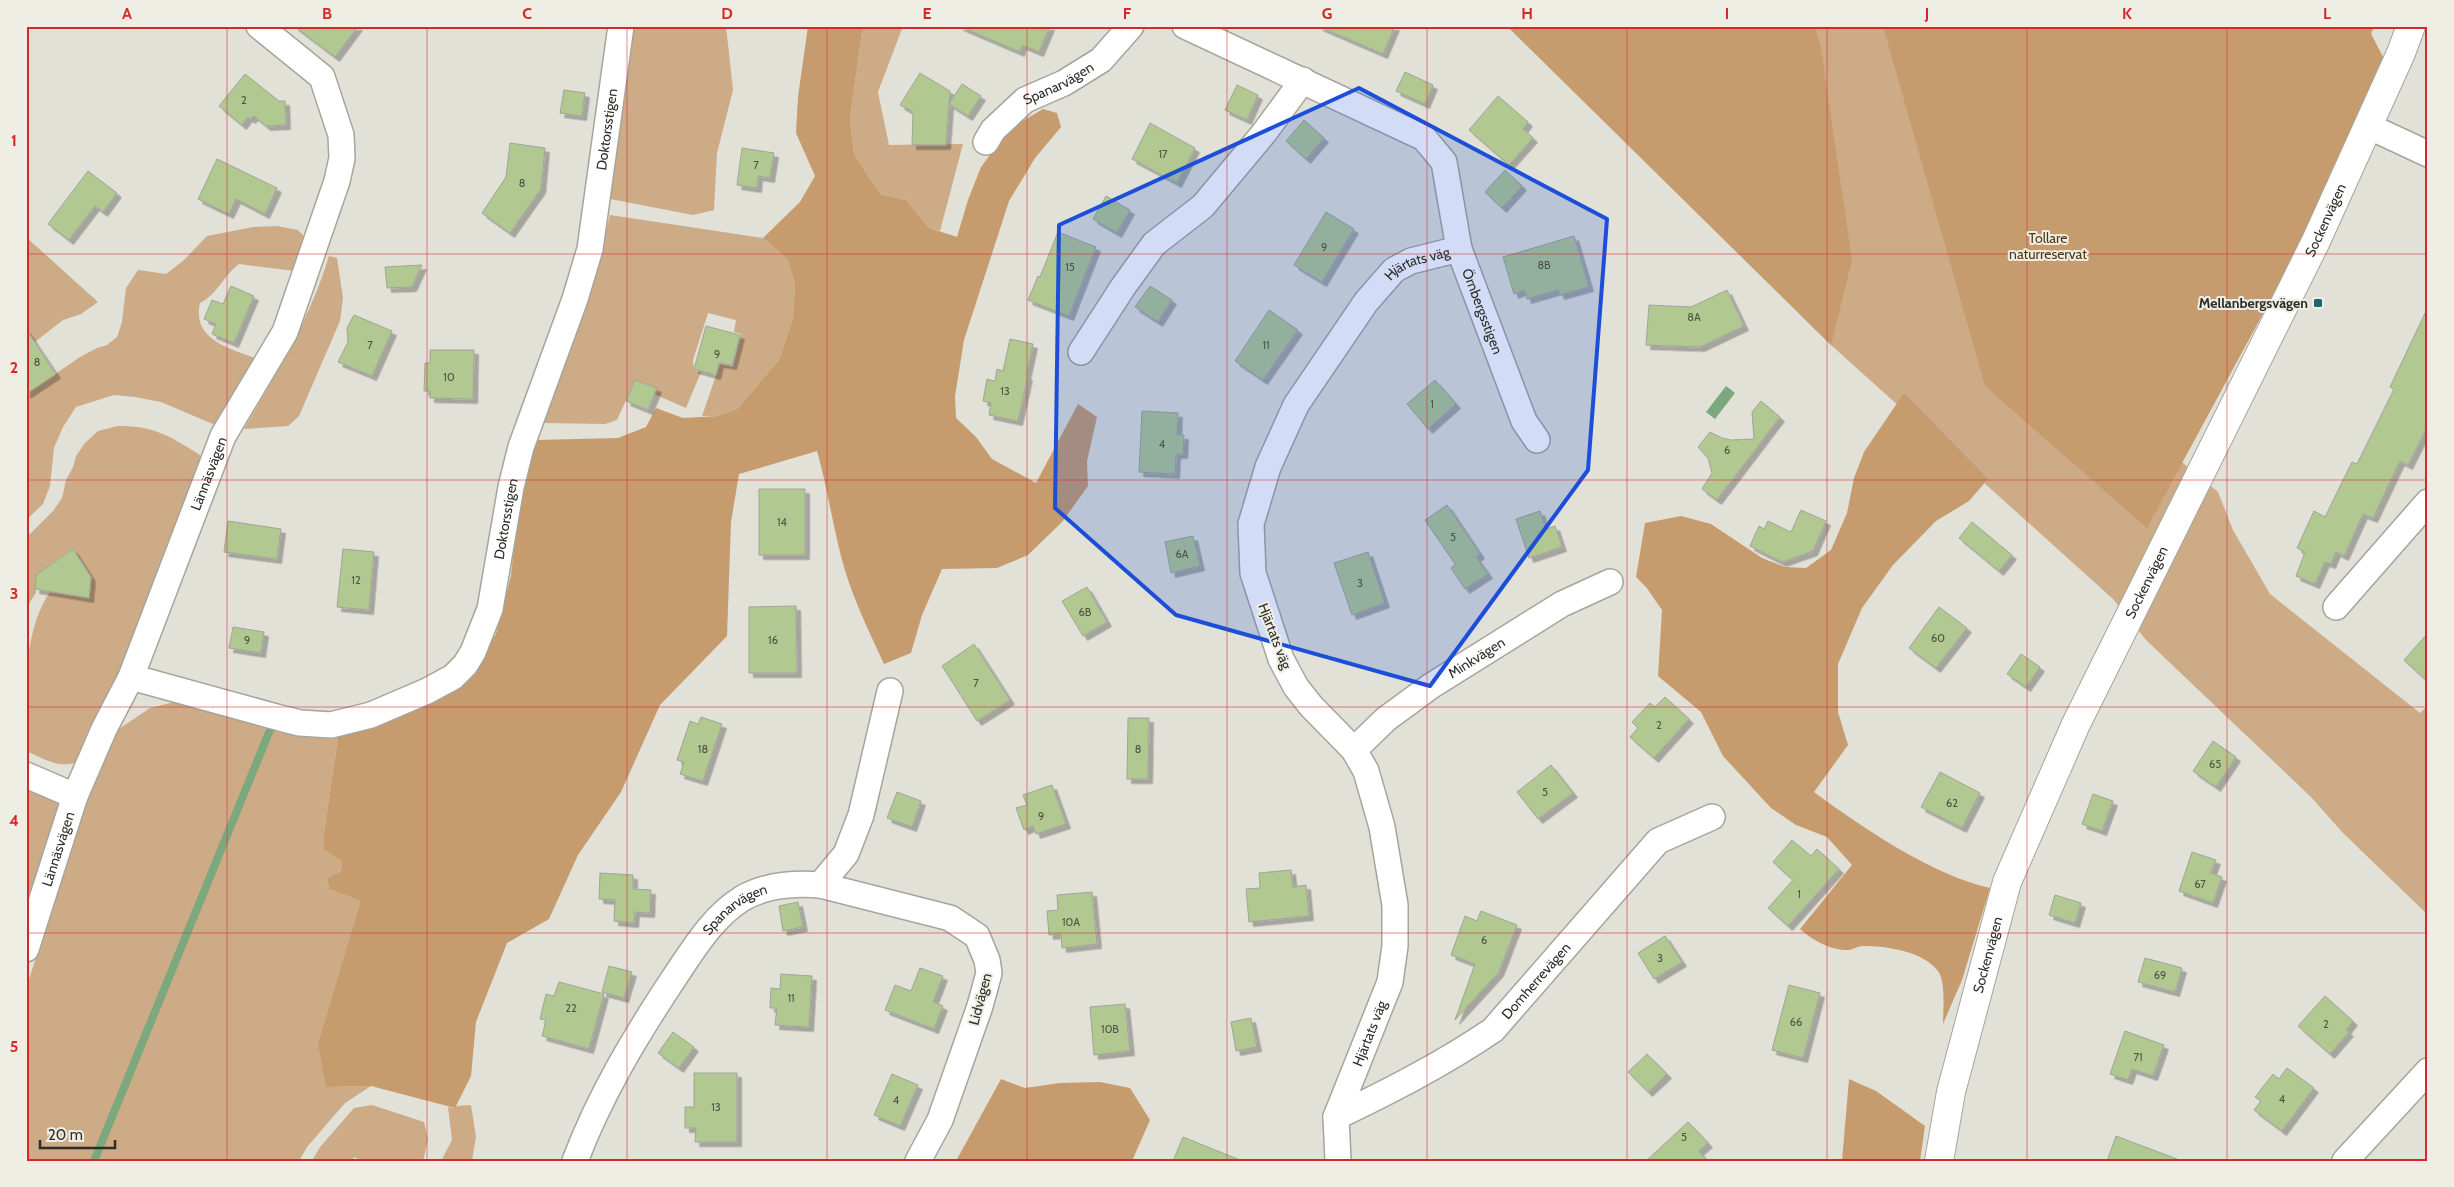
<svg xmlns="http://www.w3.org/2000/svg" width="2454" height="1187" font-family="Cabin,sans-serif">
<defs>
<filter id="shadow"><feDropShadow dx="4.5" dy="4.5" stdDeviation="0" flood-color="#0004"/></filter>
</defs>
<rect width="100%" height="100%" fill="#e1e1d7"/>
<path fill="#cdab87" d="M 632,26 L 726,26 L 733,90 L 717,153 L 714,210 L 693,215 L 610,199 Z
M 866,26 L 903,26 L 878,92 L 889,145 L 963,144 L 940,231 L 929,228 L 906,200 L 880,194 L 854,154 L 850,118 L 862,32 Z
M 1507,26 L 2374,26 L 2371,34 L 2386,63 L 2347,158 L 2182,462 L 2218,492 L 2233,530 L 2270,594 L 2420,713 L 2428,705 L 2428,915 L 2343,833 L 2311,797 L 2146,640 L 2113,599 L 1831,345 Z
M 610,215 L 763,238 L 787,259 L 795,284 L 793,318 L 779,360 L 737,409 L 718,416 L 702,416 L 720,364 L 733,367 L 741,334 L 734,332 L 736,320 L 708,313 L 693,360 L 694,370 L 701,372 L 686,408 L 654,394 L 656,388 L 635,380 L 617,420 L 605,424 L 544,423 L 542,416 L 596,271 Z
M 277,226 L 298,230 L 308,241 L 295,271 L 239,264 C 223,276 218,294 200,303 C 191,341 233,349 260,360 L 215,425 L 161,402 L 135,397 L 114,395 L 76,407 L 63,427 L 54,448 L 50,486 L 43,504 L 26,520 L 26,394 L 80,357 L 97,348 L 107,345 L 117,337 L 122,322 L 126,288 L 138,270 L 166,274 L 184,260 L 207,236 L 253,227 Z
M 26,237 L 98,302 L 81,314 L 63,320 L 26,349 Z
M 329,256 L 337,258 L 343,298 L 340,321 L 299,416 L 288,426 L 244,429 C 277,372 310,319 329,256 Z
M 118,426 C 156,426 169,436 200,455 L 200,466 L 137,649 L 78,762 C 58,769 45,759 26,751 C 26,702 21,634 50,592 L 89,598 L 90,577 L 72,549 L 36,575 L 36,593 L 26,608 L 26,538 L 53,511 L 62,498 L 66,480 L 73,467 L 76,456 L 85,443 L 98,431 Z
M 186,699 L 318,736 L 338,737 L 324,833 L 342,861 L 341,871 L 327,878 L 329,889 L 362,901 L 326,1087 L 371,1086 L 345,1103 L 307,1147 L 299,1161 L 26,1161 L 26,989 L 80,819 L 106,749 L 116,731 L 150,708 Z
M 26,783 L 52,793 L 61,806 L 26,926 Z
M 372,1105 L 424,1122 L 428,1139 L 423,1161 L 363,1161 L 354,1157 L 352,1161 L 312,1161 L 320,1147 L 354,1108 Z
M 471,1105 L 476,1137 L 472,1161 L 441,1161 L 452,1140 L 448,1107 L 454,1108 L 456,1106 Z"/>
<path fill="#c69b6d" d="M 808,26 L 866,26 L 862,32 L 850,118 L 854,154 L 880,194 L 906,200 L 929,228 L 957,237 L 968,200 L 981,167 L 1009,129 L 1043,109 L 1057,113 L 1061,127 L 1035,158 L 1009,201 L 964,340 L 955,396 L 956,418 L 976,437 L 992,459 L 1036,483 L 1078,404 L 1097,417 L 1087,461 L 1088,486 L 1062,522 L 1028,555 L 997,568 L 942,569 L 922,615 L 911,653 L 884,664 C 868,629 850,593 841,556 C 832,521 827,486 817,451 L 739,474 L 731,522 L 727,636 L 660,705 L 621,792 L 578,855 L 549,919 L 507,943 L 476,1022 L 471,1076 L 455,1108 L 371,1086 L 326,1087 L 318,1044 L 361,901 L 329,889 L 327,878 L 341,871 L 342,861 L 324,849 L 324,833 L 338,737 L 411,709 L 470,675 L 496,634 L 511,576 L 517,518 L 527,460 L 536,440 L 618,438 L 646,427 L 656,408 L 683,418 L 718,416 L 737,409 L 779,360 L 793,318 L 795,284 L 787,259 L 763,238 L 800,202 L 815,176 L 796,133 L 798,97 Z
M 1507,26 L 1815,26 L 1821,49 L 1852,260 L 1831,345 Z
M 1883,26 L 2374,26 L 2371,34 L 2386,63 L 2347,158 L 2147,528 L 1985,386 Z
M 1904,393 L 1988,479 L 1969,501 L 1936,521 L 1893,565 L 1862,608 L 1838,664 L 1838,712 L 1848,745 L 1814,792 C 1861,827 1934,876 1990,888 L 1962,980 L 1943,1024 C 1943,1011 1946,982 1938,971 C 1923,951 1886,946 1863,946 C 1858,946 1854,949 1849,950 C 1832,951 1812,940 1800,929 L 1852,865 L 1827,837 L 1796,825 L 1771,808 L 1723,756 L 1701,712 L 1658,676 L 1662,610 L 1646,587 L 1636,577 L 1645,523 L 1681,516 L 1711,524 L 1762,558 L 1785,567 L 1806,568 L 1831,550 L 1847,513 L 1854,478 L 1864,452 Z
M 1001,1079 L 1025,1088 L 1060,1083 L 1100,1082 L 1130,1088 L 1150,1120 L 1132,1161 L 956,1161 Z
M 1849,1079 L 1876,1091 L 1925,1126 L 1920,1161 L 1842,1161 Z"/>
<path fill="#7ba87c" d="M 1726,386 L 1735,393 L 1715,419 L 1706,412 Z"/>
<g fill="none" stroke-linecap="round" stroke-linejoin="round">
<path stroke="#7ba87c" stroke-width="8" d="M 94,1161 L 270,730"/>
</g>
<path fill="#b1c890" stroke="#a0a49b" filter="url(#shadow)" d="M 294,26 L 358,26 L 335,57 Z
M 959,26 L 1050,26 L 1039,52 L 1022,45 L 1020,52 Z
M 1318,26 L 1395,26 L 1383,54 Z
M 1405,72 L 1433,85 L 1425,104 L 1396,91 Z
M 920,73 L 950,91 L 946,145 L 912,145 L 913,112 L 900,105 Z
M 245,74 L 279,101 L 285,101 L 286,125 L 266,126 L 254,116 L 251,119 L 248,117 L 242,125 L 219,106 Z
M 962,84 L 981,96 L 968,116 L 949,104 Z
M 1237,85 L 1258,95 L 1247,120 L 1225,110 Z
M 564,90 L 585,93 L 582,116 L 560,113 Z
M 1498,96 L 1528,122 L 1523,129 L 1533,138 L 1509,165 L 1469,130 Z
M 1304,120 L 1324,138 L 1306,159 L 1286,141 Z
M 1150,123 L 1195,148 L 1177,183 L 1132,159 Z
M 510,143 L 545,148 L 541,189 L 510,233 L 482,213 L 506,177 Z
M 742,148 L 774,153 L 770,178 L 758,176 L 757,188 L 737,185 Z
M 217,159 L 277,188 L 265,214 L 236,199 L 229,214 L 198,199 Z
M 1505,170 L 1522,186 L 1502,208 L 1485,192 Z
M 88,171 L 117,193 L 103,212 L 95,206 L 69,240 L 48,224 Z
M 1106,196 L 1130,210 L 1117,233 L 1093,219 Z
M 1326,212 L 1354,229 L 1322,282 L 1294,265 Z
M 1058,232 L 1096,247 L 1069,316 L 1028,300 L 1038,276 L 1040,277 Z
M 1574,236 L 1589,287 L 1560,295 L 1558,290 L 1527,299 L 1524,290 L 1514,294 L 1503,257 Z
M 422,265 L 412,287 L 387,288 L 385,267 Z
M 231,286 L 254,296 L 234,343 L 212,334 L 216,324 L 204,319 L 212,300 L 223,304 Z
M 1150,286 L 1172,300 L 1158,322 L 1135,307 Z
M 1727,290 L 1744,326 L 1700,347 L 1646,345 L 1649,305 L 1691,307 Z
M 2428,307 L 2428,425 L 2408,465 L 2400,461 L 2373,518 L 2363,514 L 2344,556 L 2336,552 L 2331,564 L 2325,562 L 2315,584 L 2296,576 L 2305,552 L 2297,548 L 2314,511 L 2325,517 L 2352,462 L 2357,464 L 2394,389 L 2390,387 Z
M 1269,310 L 1298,330 L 1263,380 L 1235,361 Z
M 354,315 L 392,331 L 372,376 L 338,362 L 348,342 L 347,328 Z
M 706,326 L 740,335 L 732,365 L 719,363 L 716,375 L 694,369 Z
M 26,329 L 56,374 L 26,394 Z
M 1010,339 L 1033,344 L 1026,376 L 1028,376 L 1018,421 L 989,415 L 991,403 L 983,401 L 987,379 L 995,381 L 997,369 L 1003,371 Z
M 430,350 L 474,350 L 473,399 L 430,398 L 430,391 L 424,391 L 425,363 L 430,363 Z
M 635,380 L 657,388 L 648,410 L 626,401 Z
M 1435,380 L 1456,404 L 1428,429 L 1407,404 Z
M 1761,401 L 1780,417 L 1717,500 L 1702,489 L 1712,473 L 1708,458 L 1698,447 L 1710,432 L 1722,438 L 1731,440 L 1754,439 L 1752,412 Z
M 1142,411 L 1178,413 L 1177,435 L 1184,435 L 1183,454 L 1176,454 L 1175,474 L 1139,472 Z
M 759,489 L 805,489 L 805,555 L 759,555 Z
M 1447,505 L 1480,554 L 1476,557 L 1488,574 L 1465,589 L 1451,568 L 1455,564 L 1425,520 Z
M 1801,510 L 1826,521 L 1813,551 L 1782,562 L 1750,546 L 1759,526 L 1764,529 L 1768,521 L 1791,532 Z
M 1540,511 L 1546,529 L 1555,526 L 1562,547 L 1529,558 L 1516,519 Z
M 228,521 L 281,529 L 277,559 L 224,552 Z
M 1972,522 L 2012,555 L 1999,571 L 1959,538 Z
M 1193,536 L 1200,566 L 1171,573 L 1165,542 Z
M 73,549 L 91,577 L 89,598 L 35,589 L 36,575 Z
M 343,549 L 374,552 L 369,610 L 337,607 Z
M 1368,552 L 1385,603 L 1352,615 L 1334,563 Z
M 1087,587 L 1107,622 L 1083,636 L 1062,601 Z
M 796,606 L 797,673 L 749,673 L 749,607 Z
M 1939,607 L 1967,628 L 1936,668 L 1909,648 Z
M 233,627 L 264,632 L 261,653 L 229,648 Z
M 2428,633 L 2428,682 L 2404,660 Z
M 974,644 L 1010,700 L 977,721 L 942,666 Z
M 2021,654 L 2040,667 L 2026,687 L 2007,674 Z
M 1665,697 L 1689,719 L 1654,758 L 1630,737 L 1638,728 L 1632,722 L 1650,703 L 1655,707 Z
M 701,717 L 722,724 L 703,781 L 680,774 L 684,762 L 677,760 L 690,721 L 698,724 Z
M 1128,718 L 1149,718 L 1148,779 L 1127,779 Z
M 2213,741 L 2236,757 L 2216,787 L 2193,771 Z
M 1551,765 L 1573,793 L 1538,819 L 1517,792 Z
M 1940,772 L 1980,793 L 1962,828 L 1921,807 Z
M 1052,785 L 1066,824 L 1036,834 L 1033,826 L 1024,830 L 1016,808 L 1027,805 L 1023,795 Z
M 897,792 L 921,801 L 912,827 L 887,818 Z
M 2093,794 L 2113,801 L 2102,831 L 2082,824 Z
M 1792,840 L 1811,856 L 1817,849 L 1839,869 L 1788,926 L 1768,908 L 1793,880 L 1773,862 Z
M 2192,852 L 2216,860 L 2211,873 L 2222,877 L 2213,903 L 2179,891 Z
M 1291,870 L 1293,887 L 1306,885 L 1309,916 L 1249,922 L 1246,889 L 1260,888 L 1259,873 Z
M 600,873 L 633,875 L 633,889 L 651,890 L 650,913 L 635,912 L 634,923 L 614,921 L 615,900 L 599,899 Z
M 1092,892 L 1097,944 L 1062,948 L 1061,934 L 1049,935 L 1047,911 L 1058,910 L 1057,895 Z
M 2055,895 L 2081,903 L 2075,923 L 2049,915 Z
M 798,902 L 803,927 L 783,931 L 779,906 Z
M 1481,911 L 1517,925 L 1499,972 L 1455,1020 L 1475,964 L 1451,955 L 1465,916 L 1477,921 Z
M 1665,936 L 1682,962 L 1654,979 L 1638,953 Z
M 2145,958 L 2182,968 L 2175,992 L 2138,982 Z
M 609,966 L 632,972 L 624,998 L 602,992 Z
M 920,968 L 943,976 L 933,1002 L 943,1006 L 934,1029 L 885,1010 L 895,985 L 911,991 Z
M 781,974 L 812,976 L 809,1027 L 775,1025 L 777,1008 L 770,1008 L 771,988 L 780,989 Z
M 559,982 L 604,994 L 589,1049 L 542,1036 L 546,1020 L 540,1019 L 546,994 L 554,996 Z
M 1789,985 L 1820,993 L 1803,1058 L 1772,1050 Z
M 2325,996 L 2353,1021 L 2346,1030 L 2349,1032 L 2330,1054 L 2298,1026 Z
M 1125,1004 L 1130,1051 L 1094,1055 L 1090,1007 Z
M 1251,1018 L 1257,1047 L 1236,1051 L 1231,1022 Z
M 2125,1031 L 2164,1045 L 2153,1076 L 2132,1069 L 2128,1080 L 2110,1074 Z
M 673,1032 L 694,1047 L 679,1068 L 658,1053 Z
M 1647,1054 L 1667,1074 L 1648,1092 L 1628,1072 Z
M 2287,1068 L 2314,1088 L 2282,1131 L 2254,1110 L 2261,1101 L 2255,1097 L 2273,1074 L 2279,1079 Z
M 694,1073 L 737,1073 L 737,1142 L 695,1142 L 696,1128 L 685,1128 L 685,1107 L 694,1107 Z
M 892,1074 L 918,1085 L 900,1126 L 874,1115 Z
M 1688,1122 L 1708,1143 L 1699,1151 L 1707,1161 L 1646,1161 Z
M 2116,1136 L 2177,1159 L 2177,1161 L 2107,1161 Z
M 1183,1137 L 1240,1160 L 1240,1161 L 1173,1161 Z"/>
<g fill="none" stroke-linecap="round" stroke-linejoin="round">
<defs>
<g id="street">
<path id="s1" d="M 1185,26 L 1424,138 L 1444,162 L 1459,249 L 1524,421 L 1537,440"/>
<path d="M 2368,126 L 2428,154"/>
<path id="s2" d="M 986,142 L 993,130 L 1025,100 L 1064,83 L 1101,60 L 1131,26"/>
<path d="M 1081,352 L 1123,287 L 1154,244 L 1203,206 L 1264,133 L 1303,80"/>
<path d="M 2336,607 L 2428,502"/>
<path id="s3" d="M 131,677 L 280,718 L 300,723 L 331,725 L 371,715 L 427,691 L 453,677 L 465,665 L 473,652 L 490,609 L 511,487 L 521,447 L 575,299 L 590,249 L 621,26"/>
<path id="s4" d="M 1354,750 L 1386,719 L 1431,686 L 1562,604 L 1610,582"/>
<path d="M 26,775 L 75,796"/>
<path d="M 820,885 L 950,918 L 977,936 L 987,960 L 989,973 L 980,1006 L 940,1120 L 918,1161"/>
<path id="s5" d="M 26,949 L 75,796 L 104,729 L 131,677 L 223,436 L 285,332 L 337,181 L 342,158 L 341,135 L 322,77 L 259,26"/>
<path id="s6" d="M 1336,1117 C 1390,1091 1443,1064 1493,1030 L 1658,841 L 1712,817"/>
<path id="s7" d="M 575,1161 C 600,1095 635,1037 674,978 C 693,950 713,916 743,898 C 766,885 795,883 820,885 L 846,854 L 861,815 L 890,691"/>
<path id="s8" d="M 1338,1161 L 1336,1117 L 1390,982 L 1395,946 L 1395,905 L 1382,827 L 1366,771 L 1354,750 L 1311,706 L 1296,687 L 1281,659 L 1253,573 L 1251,524 L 1268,467 L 1296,405 L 1366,302 L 1394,270 L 1411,261 L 1459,249"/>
<path d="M 2345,1161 L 2428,1071"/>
</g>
<g id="secondary">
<path id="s9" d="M 1939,1161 L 1951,1092 L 2007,882 L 2076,724 L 2316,241 L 2401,53 L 2411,26"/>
</g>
</defs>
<use href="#street" stroke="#a5a59c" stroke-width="28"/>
<use href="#secondary" stroke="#a5a59c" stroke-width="30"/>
<use href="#street" stroke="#fff" stroke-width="25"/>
<use href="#secondary" stroke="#fff" stroke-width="28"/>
</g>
<path fill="#1d4ed8" fill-opacity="0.2" stroke="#1d4ed8" stroke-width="4" stroke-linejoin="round" d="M 1359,88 L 1607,219 L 1588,470 L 1430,686 L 1176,615 L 1055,508 L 1059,225 Z"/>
<path fill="none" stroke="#d62828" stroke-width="1" stroke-opacity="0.55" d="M 227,26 L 227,1161M 427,26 L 427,1161M 627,26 L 627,1161M 827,26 L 827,1161M 1027,26 L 1027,1161M 1227,26 L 1227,1161M 1427,26 L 1427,1161M 1627,26 L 1627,1161M 1827,26 L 1827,1161M 2027,26 L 2027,1161M 2227,26 L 2227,1161M 26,254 L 2428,254M 26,480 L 2428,480M 26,707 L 2428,707M 26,933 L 2428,933"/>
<rect fill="#1b676e" stroke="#eeeee4" stroke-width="2" x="2313" y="298" width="10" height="10" rx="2.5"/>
<g text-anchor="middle" stroke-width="4" stroke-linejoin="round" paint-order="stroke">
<g font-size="11" fill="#4e5443">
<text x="244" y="104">2</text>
<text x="1163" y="158">17</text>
<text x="756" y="169">7</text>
<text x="522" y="187">8</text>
<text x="1324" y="251">9</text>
<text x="1544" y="269">8B</text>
<text x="1070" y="271">15</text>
<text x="1694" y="321">8A</text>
<text x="370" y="349">7</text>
<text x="1266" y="349">11</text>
<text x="717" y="358">9</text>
<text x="37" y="366">8</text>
<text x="449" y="381">10</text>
<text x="1005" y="395">13</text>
<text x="1432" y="408">1</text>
<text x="1162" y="448">4</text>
<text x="1727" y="454">6</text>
<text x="782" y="526">14</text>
<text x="1453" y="541">5</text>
<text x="1182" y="558">6A</text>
<text x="356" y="584">12</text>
<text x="1360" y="587">3</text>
<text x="1085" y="616">6B</text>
<text x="1938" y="642">60</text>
<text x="247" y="644">9</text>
<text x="773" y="644">16</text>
<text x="976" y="687">7</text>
<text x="1659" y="729">2</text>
<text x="703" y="753">18</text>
<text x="1138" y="753">8</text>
<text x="2215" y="768">65</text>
<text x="1545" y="796">5</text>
<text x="1952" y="807">62</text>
<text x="1041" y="820">9</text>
<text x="2200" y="888">67</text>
<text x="1799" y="898">1</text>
<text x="1071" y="926">10A</text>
<text x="1484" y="944">6</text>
<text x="1660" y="962">3</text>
<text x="2160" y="979">69</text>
<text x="791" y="1002">11</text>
<text x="571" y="1012">22</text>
<text x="1796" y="1026">66</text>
<text x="2326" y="1028">2</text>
<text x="1110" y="1033">10B</text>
<text x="2138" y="1061">71</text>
<text x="2282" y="1103">4</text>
<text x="896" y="1104">4</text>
<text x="716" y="1111">13</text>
<text x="1684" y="1141">5</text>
</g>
<g font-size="14" fill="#2d2d29" stroke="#eeeee4">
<text dy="5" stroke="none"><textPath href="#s2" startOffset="95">Spanarvägen</textPath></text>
<text dy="5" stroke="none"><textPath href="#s3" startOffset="912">Doktorsstigen</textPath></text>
<text dy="5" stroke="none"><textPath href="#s9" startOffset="1022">Sockenvägen</textPath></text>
<text dy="5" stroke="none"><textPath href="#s8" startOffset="1004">Hjärtats väg</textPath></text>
<text dy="5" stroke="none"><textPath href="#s1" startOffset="450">Örnbergsstigen</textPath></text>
<text dy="5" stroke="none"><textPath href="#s5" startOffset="510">Lännäsvägen</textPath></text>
<text dy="5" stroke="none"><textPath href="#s3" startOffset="508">Doktorsstigen</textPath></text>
<text dy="5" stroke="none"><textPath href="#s9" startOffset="618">Sockenvägen</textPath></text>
<text transform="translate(1275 636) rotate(69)" y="5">Hjärtats väg</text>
<text dy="5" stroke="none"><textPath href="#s4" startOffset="154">Minkvägen</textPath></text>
<text dy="5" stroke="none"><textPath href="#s5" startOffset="105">Lännäsvägen</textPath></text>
<text dy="5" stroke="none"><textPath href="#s7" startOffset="302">Spanarvägen</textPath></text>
<text dy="5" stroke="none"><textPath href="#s9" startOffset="212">Sockenvägen</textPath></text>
<text dy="5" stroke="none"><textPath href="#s6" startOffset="245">Domherrevägen</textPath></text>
<text transform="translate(980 999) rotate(-75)" y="5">Lidvägen</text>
<text dy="5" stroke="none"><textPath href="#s8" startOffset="134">Hjärtats väg</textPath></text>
</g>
<g font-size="14" fill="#543611" stroke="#eeeee4">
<text x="2048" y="243">Tollare<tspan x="2048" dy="16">naturreservat</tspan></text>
</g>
<g font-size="14" font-weight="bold" fill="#2d2d29" stroke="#eeeee4" text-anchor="end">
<text x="2308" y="308">Mellanbergsvägen</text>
</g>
</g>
<rect width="2454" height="1187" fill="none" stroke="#eeeee4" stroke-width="55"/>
<path d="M40 1140v8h75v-8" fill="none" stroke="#2d2d29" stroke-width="2.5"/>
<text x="48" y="1140" font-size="15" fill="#2d2d29" stroke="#eeeee4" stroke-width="4" paint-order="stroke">20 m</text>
<rect x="28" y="28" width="2398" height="1132" fill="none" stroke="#d62828" stroke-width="2"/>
<g font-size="16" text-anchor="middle" font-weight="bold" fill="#d62828">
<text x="127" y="19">A</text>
<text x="327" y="19">B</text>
<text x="527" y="19">C</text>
<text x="727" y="19">D</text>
<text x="927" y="19">E</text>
<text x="1127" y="19">F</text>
<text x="1327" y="19">G</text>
<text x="1527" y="19">H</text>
<text x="1727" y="19">I</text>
<text x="1927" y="19">J</text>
<text x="2127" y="19">K</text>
<text x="2327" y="19">L</text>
<text x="14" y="146">1</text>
<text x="14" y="373">2</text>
<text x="14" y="599">3</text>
<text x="14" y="826">4</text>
<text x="14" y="1052">5</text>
</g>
</svg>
